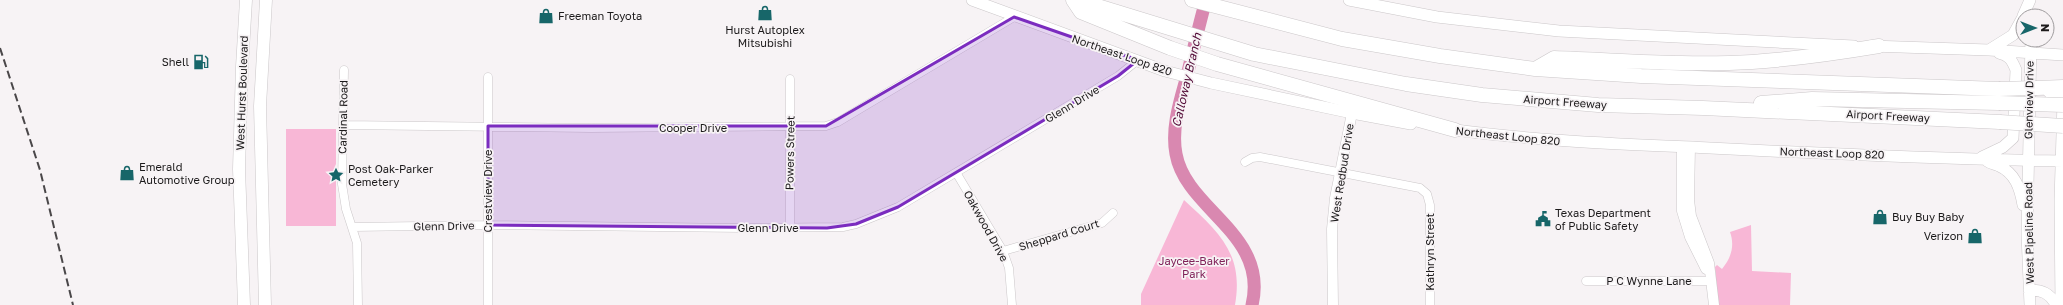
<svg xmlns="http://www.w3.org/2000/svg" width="2063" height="305" font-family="'Golos Text',sans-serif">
<rect width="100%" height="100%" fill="#f7f3f5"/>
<path fill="#f8b7d6" d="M 286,129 L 336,129 L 336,226 L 286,226 Z
M 1184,200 C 1219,232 1244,254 1235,305 L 1141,305 L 1141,294 Z
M 1751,225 L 1752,271 L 1791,273 L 1790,305 L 1718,305 L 1715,267 L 1717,265 L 1722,269 C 1731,258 1735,246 1730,232 Z"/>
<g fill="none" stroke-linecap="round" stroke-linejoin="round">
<path stroke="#d988b0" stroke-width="13" d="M 1206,0 C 1199,25 1193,51 1187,76 C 1180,101 1171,128 1176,154 C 1186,210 1269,234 1252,305"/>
<defs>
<path id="minor" d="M 344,70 L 342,184 L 346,209 L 357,243 L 358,305
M 343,125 L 591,128 L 826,126 L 838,122 L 858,110 L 1014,17
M 1245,162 L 1252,158 L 1260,157 L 1420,188 L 1427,194 L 1430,205 L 1430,305
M 957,174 L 1003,251 L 1009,268 L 1012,305
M 353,227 L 488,225 L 743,228 L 843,227 L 856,224 L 898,207 L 1118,76 L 1138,60
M 790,227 L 790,79
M 1003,251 L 1102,223 L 1113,213
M 1586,281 L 1711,281
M 488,305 L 488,77"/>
<path id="tertiary" d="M 1682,147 L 1682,211 L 1690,237 L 1706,269
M 1690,147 L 1689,200 L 1691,216 L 1709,263 L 1714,305
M 1333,305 L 1332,229 L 1335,198 L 1352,113"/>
<path id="secondary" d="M 972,0 L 1165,71 L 1211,83 L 1352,113 L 1411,124
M 1349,0 L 1437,17 L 1559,31 L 1854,46
M 2023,16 L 2030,0
M 1871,46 L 1989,50 L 2063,55
M 1989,50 L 2013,35 L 2023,17
M 1448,129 C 1535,141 1622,144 1710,148 C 1828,154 1945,159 2063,161
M 1982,157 L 2003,147 L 2013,138 L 2016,70 C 2012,60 2009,55 1999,53
M 1987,161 C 1991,164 1995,164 1999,166 C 2015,173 2020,188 2023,205
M 2029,290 C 2042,290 2050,293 2056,305
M 2030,305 L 2027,234 L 2031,40
M 2061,305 L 2060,201 L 2063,101"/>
<path id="primary" d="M 244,305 L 239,169 L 242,67 L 246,0
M 265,305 L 260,106 L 266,0"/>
<path id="motorway" d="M 1073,0 L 1081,12 L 1170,48 L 1217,64 L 1455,130
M 1078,0 L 1254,54 L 1406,84 L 1482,95 L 1598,105 L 1703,108 L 2000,122
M 1192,0 L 1342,39 L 1440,56 L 1535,69 L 1641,76 L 1999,89
M 1535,69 L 1554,58 C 1620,60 1686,66 1752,62 C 1795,59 1837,53 1879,46
M 2037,88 L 2063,87
M 2047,88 L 2056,97 L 2063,97
M 1761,103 L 1812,99 L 1999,103"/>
</defs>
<use href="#minor" stroke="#cbc7c9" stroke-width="9"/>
<use href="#tertiary" stroke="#cbc7c9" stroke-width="11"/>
<use href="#secondary" stroke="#cbc7c9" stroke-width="12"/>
<use href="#primary" stroke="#cbc7c9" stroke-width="13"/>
<use href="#motorway" stroke="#cbc7c9" stroke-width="15"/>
<use href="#minor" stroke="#fff" stroke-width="8"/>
<use href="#tertiary" stroke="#fff" stroke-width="10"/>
<use href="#secondary" stroke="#fff" stroke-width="11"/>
<use href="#primary" stroke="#fff" stroke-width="12"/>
<use href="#motorway" stroke="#fff" stroke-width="14"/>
<path stroke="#4a4749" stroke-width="2" stroke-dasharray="8 4" stroke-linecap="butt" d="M 0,48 L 40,170 L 73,305"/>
<defs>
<path id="motorway-bridge" d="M 1999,89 L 2037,88
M 1999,103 L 2063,105
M 2000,122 L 2063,126"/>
</defs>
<use href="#motorway-bridge" stroke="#cbc7c9" stroke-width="15" stroke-linecap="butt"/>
<use href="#motorway-bridge" stroke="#fff" stroke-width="14"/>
</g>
<path fill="#7b2cbf" fill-opacity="0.2" stroke="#7b2cbf" stroke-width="3" stroke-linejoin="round" d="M 1014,17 L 1138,60 L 1118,76 L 898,207 L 856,224 L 827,228 L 488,225 L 488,126 L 826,126 Z"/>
<defs>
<symbol id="shop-bare" viewBox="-9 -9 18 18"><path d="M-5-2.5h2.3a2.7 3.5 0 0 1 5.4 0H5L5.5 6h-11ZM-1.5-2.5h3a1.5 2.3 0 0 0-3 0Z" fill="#176669" stroke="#f7f3f5" stroke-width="2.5" paint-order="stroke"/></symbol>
<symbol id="fuel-bare" viewBox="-9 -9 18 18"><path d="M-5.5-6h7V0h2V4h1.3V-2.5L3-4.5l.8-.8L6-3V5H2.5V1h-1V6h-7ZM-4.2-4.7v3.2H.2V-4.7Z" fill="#176669" stroke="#f7f3f5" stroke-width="2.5" paint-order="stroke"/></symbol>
<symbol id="sight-bare" viewBox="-9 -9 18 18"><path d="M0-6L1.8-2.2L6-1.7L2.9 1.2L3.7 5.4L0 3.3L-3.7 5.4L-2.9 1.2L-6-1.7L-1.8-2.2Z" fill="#176669" stroke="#f7f3f5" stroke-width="2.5" paint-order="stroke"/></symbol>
<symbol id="civic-bare" viewBox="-9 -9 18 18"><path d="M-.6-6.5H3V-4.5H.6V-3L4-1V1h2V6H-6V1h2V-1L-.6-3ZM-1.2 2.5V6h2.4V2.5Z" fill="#176669" stroke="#f7f3f5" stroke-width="2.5" paint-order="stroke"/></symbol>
</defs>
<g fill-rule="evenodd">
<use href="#shop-bare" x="754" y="2" width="22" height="22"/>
<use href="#shop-bare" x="535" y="5" width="22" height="22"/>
<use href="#fuel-bare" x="190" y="51" width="22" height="22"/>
<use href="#shop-bare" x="116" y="162" width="22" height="22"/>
<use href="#sight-bare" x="325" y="164" width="22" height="22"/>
<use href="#shop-bare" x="1869" y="206" width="22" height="22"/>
<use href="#civic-bare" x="1532" y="208" width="22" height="22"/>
<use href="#shop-bare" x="1964" y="225" width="22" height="22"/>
</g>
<g text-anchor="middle" stroke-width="3.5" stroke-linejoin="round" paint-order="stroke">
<g font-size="11" fill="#1c1a1b" stroke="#f7f3f5" text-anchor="start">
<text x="558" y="20">Freeman Toyota</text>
<text x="765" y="34" text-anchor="middle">Hurst Autoplex<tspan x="765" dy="13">Mitsubishi</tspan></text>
<text x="189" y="66" text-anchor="end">Shell</text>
<text x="139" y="171">Emerald<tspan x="139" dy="13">Automotive Group</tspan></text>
<text x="348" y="173">Post Oak-Parker<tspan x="348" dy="13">Cemetery</tspan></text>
<text x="1555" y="217">Texas Department<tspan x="1555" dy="13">of Public Safety</tspan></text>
<text x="1892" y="221">Buy Buy Baby</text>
<text x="1963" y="240" text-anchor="end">Verizon</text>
</g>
<g font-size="11" fill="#1c1a1b" stroke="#f7f3f5">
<text transform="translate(1122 55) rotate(19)" y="4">Northeast Loop 820</text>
<text transform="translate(242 93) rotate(-88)" y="4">West Hurst Boulevard</text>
<text transform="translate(2029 100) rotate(-89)" y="4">Glenview Drive</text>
<text transform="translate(1565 102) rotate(4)" y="4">Airport Freeway</text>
<text transform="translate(1072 104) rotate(-31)" y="4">Glenn Drive</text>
<text transform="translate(1888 116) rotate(3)" y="4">Airport Freeway</text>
<text transform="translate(343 117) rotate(-89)" y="4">Cardinal Road</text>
<text x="693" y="132">Cooper Drive</text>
<text transform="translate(1508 136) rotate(6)" y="4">Northeast Loop 820</text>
<text transform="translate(790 153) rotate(-89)" y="4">Powers Street</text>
<text transform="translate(1832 153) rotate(2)" y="4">Northeast Loop 820</text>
<text transform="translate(1342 173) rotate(-81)" y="4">West Redbud Drive</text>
<text transform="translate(488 191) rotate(-90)" y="4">Crestview Drive</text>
<text transform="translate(444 226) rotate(-1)" y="4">Glenn Drive</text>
<text transform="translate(986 226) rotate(61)" y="4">Oakwood Drive</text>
<text x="768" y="232">Glenn Drive</text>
<text transform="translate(2029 233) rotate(-91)" y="4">West Pipeline Road</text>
<text transform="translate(1059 235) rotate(-17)" y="4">Sheppard Court</text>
<text transform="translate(1430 252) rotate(-90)" y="4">Kathryn Street</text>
<text x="1649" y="285">P C Wynne Lane</text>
</g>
<g font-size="11" fill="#802259" stroke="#f7f3f5">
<text x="1194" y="265">Jaycee-Baker<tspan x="1194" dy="13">Park</tspan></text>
</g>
<g font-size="12" font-style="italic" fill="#530b37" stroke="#f7f3f5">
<text transform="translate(1187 80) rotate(-77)" y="4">Calloway Branch</text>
</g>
</g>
<g transform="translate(2035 28) rotate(90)"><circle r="19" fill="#f7f3f5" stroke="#9f9c9e"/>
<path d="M0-3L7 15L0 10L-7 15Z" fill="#176669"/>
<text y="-6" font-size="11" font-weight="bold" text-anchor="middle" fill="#1c1a1b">N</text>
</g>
</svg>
